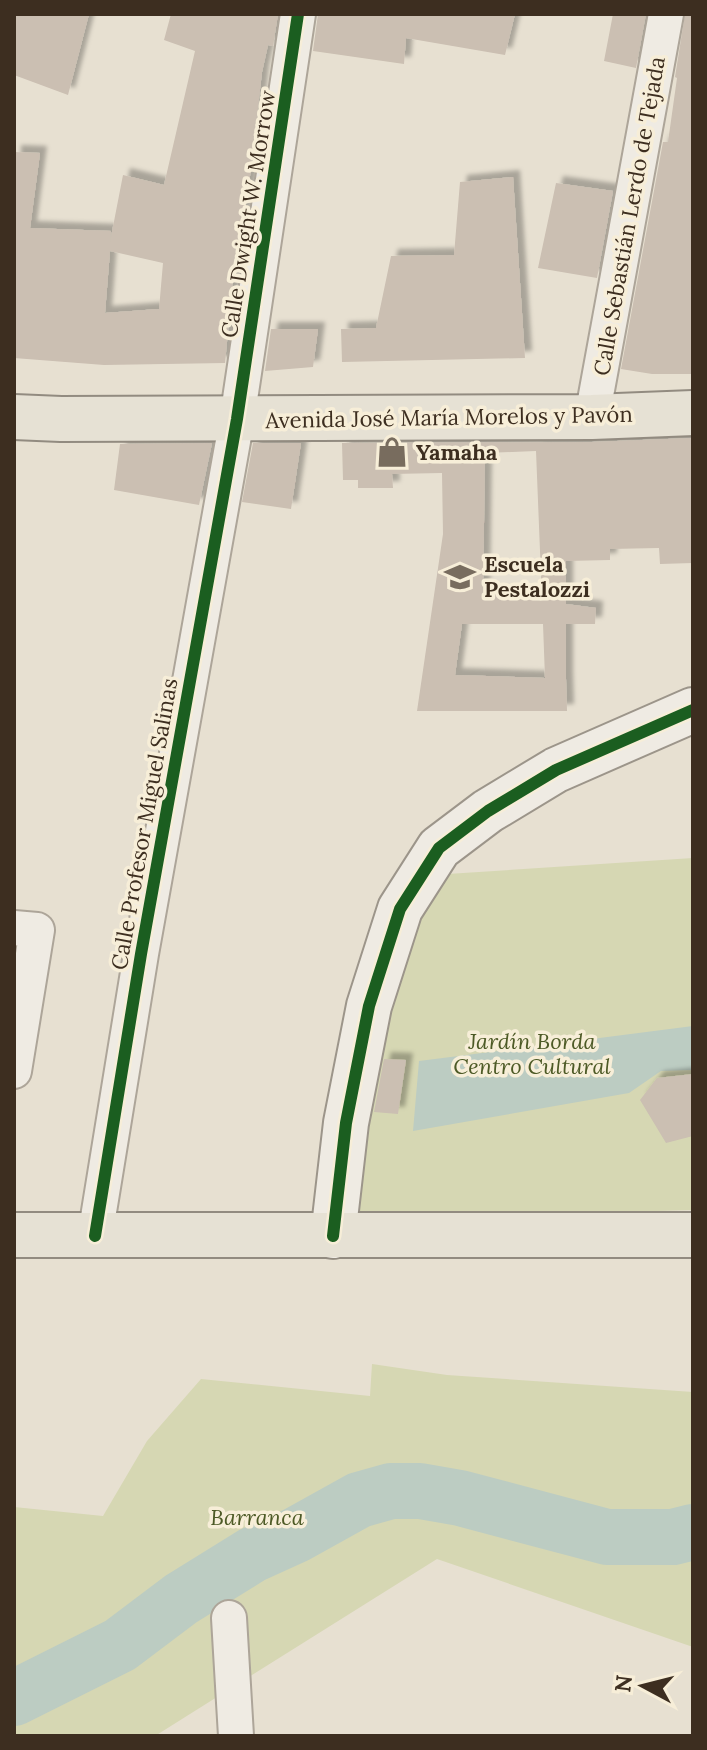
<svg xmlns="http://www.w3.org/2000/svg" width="707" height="1750" font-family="Lora,serif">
<defs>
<filter id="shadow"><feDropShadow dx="7" dy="-7" stdDeviation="2" flood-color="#0004"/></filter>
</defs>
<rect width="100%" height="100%" fill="#e7e0d1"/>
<path fill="#d6d7b3" d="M 693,858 L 693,1210 L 339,1220 L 368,1040 L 432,875 Z
M 372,1364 L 447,1375 L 693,1392 L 693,1647 L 437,1559 L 155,1736 L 14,1736 L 14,1507 L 103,1516 L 147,1441 L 201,1379 L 370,1396 Z"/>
<path fill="#bcccc2" d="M 693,1026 L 693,1070 L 661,1071 L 629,1093 L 413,1131 L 419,1061 Z"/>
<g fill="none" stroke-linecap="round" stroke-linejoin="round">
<path stroke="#bcccc2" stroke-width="56" d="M 14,1698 L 120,1645 L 181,1599 L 252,1555 L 296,1535 L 359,1500 L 391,1491 L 420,1491 L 460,1498 L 607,1537 L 673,1537 L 693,1532"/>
</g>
<path fill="#cbbfb2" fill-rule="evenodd" filter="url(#shadow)" d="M 14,14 L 89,14 L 68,95 L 14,75 Z
M 171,14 L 278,14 L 273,46 L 268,45 L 262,72 L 250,176 L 233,278 L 225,363 L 104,365 L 14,358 L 14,152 L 40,153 L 30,228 L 111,231 L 110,242 L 123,175 L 164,185 L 195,51 L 164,40 ZM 110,251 L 163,263 L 159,309 L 105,313 Z
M 318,14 L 515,14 L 505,55 L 406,38 L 404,64 L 313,51 Z
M 613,14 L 646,14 L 636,68 L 604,61 Z
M 685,14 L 693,14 L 693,374 L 652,374 L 621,369 L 663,142 L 668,142 L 677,78 L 675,77 Z
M 513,177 L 525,358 L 342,362 L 341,329 L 376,328 L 391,256 L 454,255 L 460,182 Z
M 556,183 L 613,191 L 597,278 L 538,268 Z
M 271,329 L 318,329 L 313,367 L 265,371 Z
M 693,438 L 693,563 L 660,564 L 659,548 L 610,549 L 610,560 L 566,561 L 566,604 L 596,608 L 595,624 L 566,624 L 566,679 L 564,679 L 566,679 L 567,711 L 417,711 L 443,534 L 442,473 L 392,474 L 393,488 L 358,488 L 358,480 L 343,480 L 342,443 L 592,442 ZM 536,451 L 542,601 L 483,594 L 485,453 ZM 462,624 L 543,624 L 545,678 L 455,675 Z
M 212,443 L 199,505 L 114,490 L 120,444 Z
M 253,443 L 301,443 L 291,509 L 242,502 Z
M 384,1059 L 406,1060 L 398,1114 L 374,1112 Z
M 693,1074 L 693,1136 L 666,1143 L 640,1100 L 657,1078 Z"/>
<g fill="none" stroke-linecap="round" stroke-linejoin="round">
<defs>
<path id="street" d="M 592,417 L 666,14
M 14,928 L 37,930 L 14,1071
M 95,1236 L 141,954 L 237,419 L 298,14
M 229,1618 L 236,1736"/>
<path id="secondary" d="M 333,1236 L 346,1123 L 369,1006 L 400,909 L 439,848 L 488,811 L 556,770 L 693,710"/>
<path id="primary" d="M 14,417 L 61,419 L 592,417 L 693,413
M 14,1235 L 693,1235"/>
</defs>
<use href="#street" stroke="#ada599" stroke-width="38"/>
<use href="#secondary" stroke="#9c958a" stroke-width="48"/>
<use href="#primary" stroke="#928b80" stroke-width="48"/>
<use href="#street" stroke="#efebe3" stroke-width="34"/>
<use href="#secondary" stroke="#efebe3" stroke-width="44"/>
<use href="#primary" stroke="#e6e1d4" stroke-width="44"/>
<defs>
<path id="cycleway" d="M 95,1236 L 141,954 L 237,419 L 298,14
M 333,1236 L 346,1123 L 369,1006 L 400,909 L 439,848 L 488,811 L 556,770 L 693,710"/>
</defs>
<use href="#cycleway" stroke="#f7eed8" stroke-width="17"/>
<use href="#cycleway" stroke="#1b5e20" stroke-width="12"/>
</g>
<defs>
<symbol id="shop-bare" viewBox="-9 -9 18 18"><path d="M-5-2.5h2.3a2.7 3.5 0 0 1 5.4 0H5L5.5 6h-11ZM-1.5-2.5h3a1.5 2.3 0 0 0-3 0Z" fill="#786c5e" stroke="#f7eed8" stroke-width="2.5" paint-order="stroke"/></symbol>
<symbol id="school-bare" viewBox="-9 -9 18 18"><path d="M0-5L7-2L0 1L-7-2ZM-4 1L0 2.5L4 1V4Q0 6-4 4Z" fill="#786c5e" stroke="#f7eed8" stroke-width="2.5" paint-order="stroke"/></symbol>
</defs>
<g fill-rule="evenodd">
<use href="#shop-bare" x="370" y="430" width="44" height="44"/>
<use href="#school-bare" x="438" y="555" width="44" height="44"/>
</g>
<g text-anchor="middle" stroke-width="7" stroke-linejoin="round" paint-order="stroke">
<g font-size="22" fill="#3d2e20" stroke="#f7eed8">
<text transform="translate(248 214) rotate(-81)" y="8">Calle Dwight W. Morrow</text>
<text transform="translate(629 216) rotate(-80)" y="8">Calle Sebastián Lerdo de Tejada</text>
<text transform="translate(449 417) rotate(-1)" y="8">Avenida José María Morelos y Pavón</text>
<text transform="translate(144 824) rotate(-80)" y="8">Calle Profesor Miguel Salinas</text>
</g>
<g font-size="22" font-weight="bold" fill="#3d2e20" stroke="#f7eed8" text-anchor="start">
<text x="416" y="460">Yamaha</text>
<text x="484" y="572">Escuela<tspan x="484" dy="25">Pestalozzi</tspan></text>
</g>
<g font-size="22" font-style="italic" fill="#4d5a26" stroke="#f7eed8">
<text x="532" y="1049">Jardín Borda<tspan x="532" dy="25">Centro Cultural</tspan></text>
<text x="257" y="1525">Barranca</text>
</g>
</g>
<rect width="707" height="1750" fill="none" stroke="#3d2e20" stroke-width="32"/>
<g transform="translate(643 1686) rotate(277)" stroke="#f7eed8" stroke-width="6" paint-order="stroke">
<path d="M0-6L14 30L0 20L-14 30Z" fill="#3d2e20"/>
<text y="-12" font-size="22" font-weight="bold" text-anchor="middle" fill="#3d2e20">N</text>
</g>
</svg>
